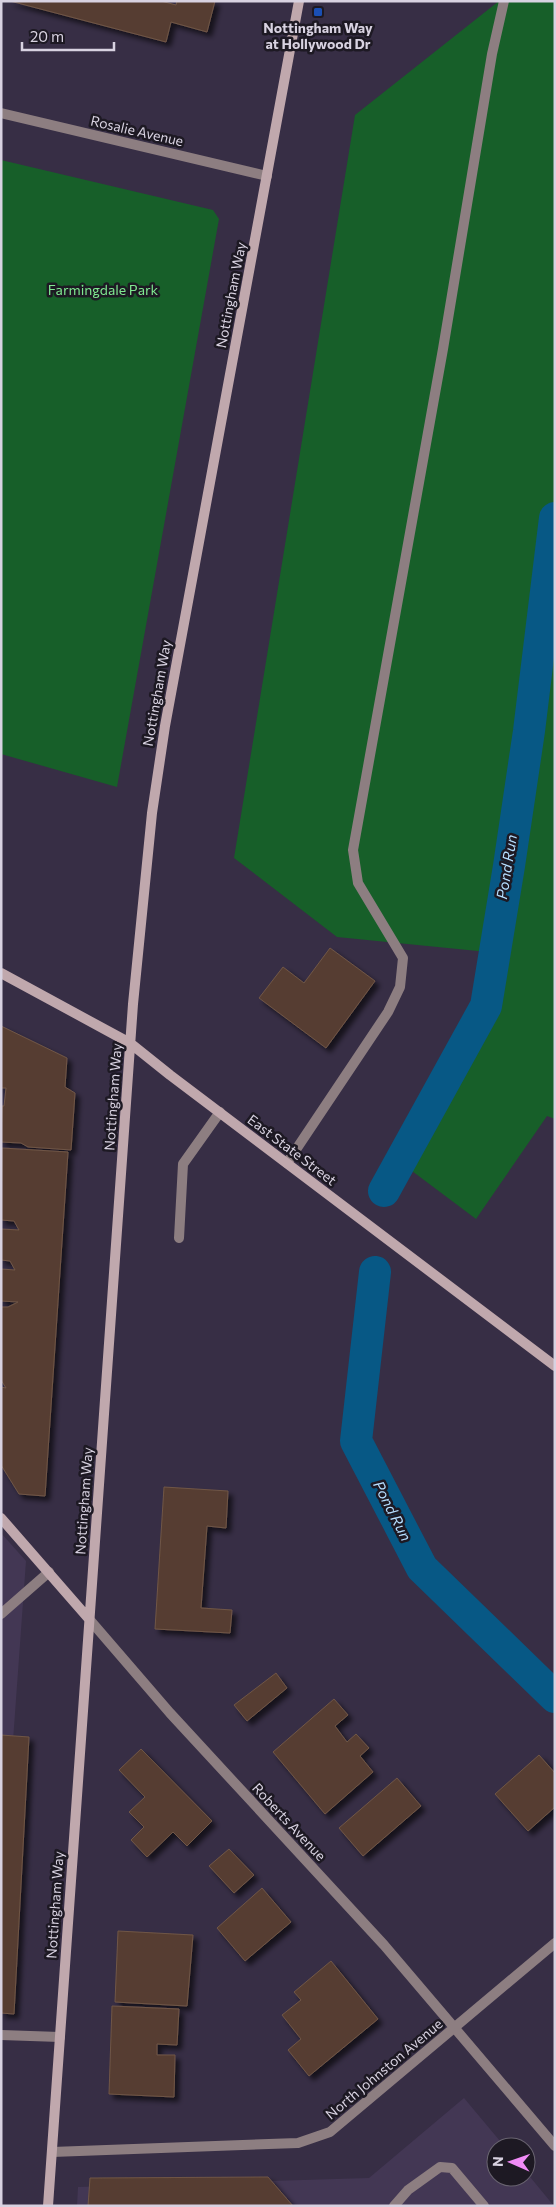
<svg xmlns="http://www.w3.org/2000/svg" width="556" height="2207" font-family="Commissioner,sans-serif">
<defs>
<filter id="shadow"><feDropShadow dx="4.5" dy="4.5" stdDeviation="2.5" flood-color="#0009"/></filter>
</defs>
<rect width="100%" height="100%" fill="#372e45"/>
<path fill="#433754" d="M 1,1533 L 26,1561 L 1,1907 Z
M 464,2098 L 505,2147 L 496,2147 L 496,2177 L 526,2177 L 526,2172 L 554,2206 L 77,2206 L 78,2187 L 369,2178 Z"/>
<path fill="#175f29" d="M 499,1 L 555,1 L 555,1119 L 547,1116 L 476,1219 L 396,1159 L 508,954 L 337,937 L 234,858 L 355,115 Z
M 1,160 L 213,210 L 219,219 L 117,787 L 1,754 Z"/>
<g fill="none" stroke-linecap="round" stroke-linejoin="round">
<path stroke="#075885" stroke-width="32" d="M 384,1191 L 486,1006 L 509,866 L 529,731 L 555,518
M 375,1272 L 356,1441 L 422,1568 L 555,1697"/>
</g>
<path fill="#573e30" stroke="#705647" filter="url(#shadow)" d="M 10,1 L 161,1 L 176,5 L 177,1 L 215,1 L 207,32 L 171,22 L 166,42 Z
M 330,948 L 375,981 L 326,1048 L 259,998 L 283,967 L 304,983 Z
M 1,1026 L 67,1058 L 65,1087 L 75,1093 L 71,1150 L 28,1147 L 21,1143 L 1,1142 L 2,1106 L 4,1106 L 6,1088 L 1,1088 Z
M 2,1148 L 68,1152 L 45,1496 L 19,1494 L 1,1465 L 1,1387 L 6,1388 L 1,1380 L 1,1307 L 8,1307 L 18,1302 L 1,1301 L 1,1269 L 15,1270 L 10,1261 L 1,1260 L 1,1229 L 19,1230 L 14,1221 L 1,1220 Z
M 164,1487 L 228,1491 L 226,1528 L 207,1526 L 201,1608 L 232,1610 L 230,1633 L 155,1629 Z
M 276,1673 L 287,1688 L 247,1721 L 234,1705 Z
M 334,1699 L 348,1715 L 335,1726 L 347,1742 L 356,1734 L 369,1748 L 360,1756 L 373,1772 L 325,1814 L 273,1752 Z
M 1,1735 L 29,1737 L 14,2014 L 1,2013 Z
M 141,1749 L 212,1821 L 187,1846 L 173,1832 L 147,1857 L 131,1840 L 144,1827 L 129,1812 L 145,1797 L 119,1770 Z
M 539,1755 L 555,1773 L 555,1807 L 528,1831 L 495,1794 Z
M 397,1778 L 421,1806 L 363,1856 L 339,1828 Z
M 229,1849 L 254,1875 L 234,1893 L 209,1866 Z
M 262,1888 L 291,1922 L 245,1961 L 217,1928 Z
M 118,1931 L 193,1935 L 187,2006 L 115,2002 Z
M 331,1961 L 378,2019 L 309,2076 L 288,2050 L 301,2039 L 282,2015 L 301,2000 L 294,1992 Z
M 112,2006 L 179,2009 L 177,2045 L 157,2044 L 157,2055 L 175,2055 L 174,2097 L 109,2094 Z
M 268,2177 L 293,2206 L 88,2206 L 90,2178 Z"/>
<g fill="none" stroke-linecap="round" stroke-linejoin="round">
<path stroke="#8d7e81" stroke-width="10" d="M 287,1163 L 388,1012 L 400,987 L 403,958 L 358,883 L 353,850 L 443,349 L 492,54 L 504,1
M 179,1238 L 183,1164 L 220,1112
M 1,1614 L 49,1572
M 1,2035 L 60,2037
M 394,2206 L 408,2190 L 440,2167 L 452,2168 L 484,2206"/>
<path stroke="#8d7e81" stroke-width="10" d="M 1,113 L 267,176
M 89,1619 L 170,1713 L 384,1945 L 555,2146
M 52,2152 L 298,2143 L 330,2132 L 555,1943"/>
<path stroke="#c0a8ad" stroke-width="10" d="M 1,973 L 130,1043 L 170,1075 L 555,1366
M 1,1518 L 89,1619
M 48,2206 L 133,1004 L 152,813 L 165,726 L 299,1"/>
</g>
<rect fill="#1a4fb4" stroke="#1d1923" stroke-width="2" x="313" y="7" width="10" height="10" rx="2.5"/>
<g text-anchor="middle" stroke-width="5" stroke-linejoin="round" paint-order="stroke">
<g font-size="14" font-weight="bold" fill="#d8d2e1" stroke="#1d1923">
<text x="318" y="33">Nottingham Way<tspan x="318" dy="16">at Hollywood Dr</tspan></text>
</g>
<g font-size="14" fill="#d8d2e1" stroke="#1d1923">
<text transform="translate(137 131) rotate(13)" y="5">Rosalie Avenue</text>
<text transform="translate(231 295) rotate(-79)" y="5">Nottingham Way</text>
<text transform="translate(157 693) rotate(-80)" y="5">Nottingham Way</text>
<text transform="translate(113 1097) rotate(-86)" y="5">Nottingham Way</text>
<text transform="translate(292 1150) rotate(37)" y="5">East State Street</text>
<text transform="translate(84 1501) rotate(-86)" y="5">Nottingham Way</text>
<text transform="translate(289 1822) rotate(47)" y="5">Roberts Avenue</text>
<text transform="translate(55 1905) rotate(-86)" y="5">Nottingham Way</text>
<text transform="translate(384 2069) rotate(-40)" y="5">North Johnston Avenue</text>
</g>
<g font-size="14" fill="#7fe890" stroke="#1d1923">
<text x="103" y="295">Farmingdale Park</text>
</g>
<g font-size="15" font-style="italic" fill="#b4ddfe" stroke="#1d1923">
<text transform="translate(507 867) rotate(-81)" y="5">Pond Run</text>
<text transform="translate(392 1511) rotate(63)" y="5">Pond Run</text>
</g>
</g>
<rect width="556" height="2207" fill="none" stroke="#d8d2e1" stroke-width="5"/>
<g transform="translate(511 2162) rotate(272)"><circle r="24" fill="#1d1923" stroke="#68636f"/>
<path d="M0-4L9 19L0 12L-9 19Z" fill="#f08bf6"/>
<text y="-8" font-size="14" font-weight="bold" text-anchor="middle" fill="#d8d2e1">N</text>
</g>
<path d="M22 42v8h92v-8" fill="none" stroke="#d8d2e1" stroke-width="2.5"/>
<text x="30" y="42" font-size="15" fill="#d8d2e1" stroke="#1d1923" stroke-width="4" paint-order="stroke">20 m</text>
</svg>
